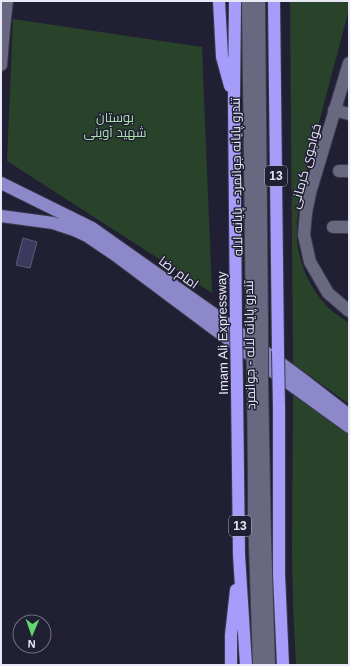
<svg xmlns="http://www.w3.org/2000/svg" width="350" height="666" font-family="Helvetica,Cairo,sans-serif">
<rect width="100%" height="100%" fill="#211f34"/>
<path fill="#29432a" d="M 290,1 L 349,1 L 349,9 C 336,59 322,109 310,159 C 303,190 292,221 299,254 C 304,275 315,296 332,311 C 337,315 343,319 349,323 L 349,404 L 306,373 L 293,365 Z
M 13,19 L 202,47 L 212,293 L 7,161 Z
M 293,392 L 349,430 L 349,665 L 296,665 L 293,606 L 292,552 Z"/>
<path fill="#3c395f" stroke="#5d5c74" d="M 23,238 L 37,242 L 30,268 L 16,265 Z"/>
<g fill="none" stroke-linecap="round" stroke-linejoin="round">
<defs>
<path id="minor" d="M 248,1 L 252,325
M 259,1 L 262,328
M 349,63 L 310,193 L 306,213 L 304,235 L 310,262 L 328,293 L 349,311
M 1,65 L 4,27 L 7,1
M 334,110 L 349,114
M 339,171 L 349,171
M 333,227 L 349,227
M 253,379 L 254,482 L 254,515 L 259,665
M 262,381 L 265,539 L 269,665"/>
<path id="major" d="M 1,183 L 92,228 L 214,314 L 301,378 L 349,415
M 1,216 L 53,223 L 74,230 L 87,236 L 115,255 L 214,329 L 349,427"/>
<path id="highway" d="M 219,1 L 222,57 L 230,86
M 235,1 L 234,99 L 236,325
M 274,1 L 278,351
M 237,388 L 239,555 L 246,665
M 279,408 L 279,574 L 283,665
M 231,665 L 231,635 L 236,590"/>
</defs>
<use href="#minor" stroke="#3c3a4b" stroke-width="14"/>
<use href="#major" stroke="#3c3a4b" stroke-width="14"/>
<use href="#highway" stroke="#3c3a4b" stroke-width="14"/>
<use href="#minor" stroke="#696881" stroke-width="12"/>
<use href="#major" stroke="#8d88c9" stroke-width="12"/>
<use href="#highway" stroke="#a59df9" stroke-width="12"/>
<defs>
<path id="minor-bridge" d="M 252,325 L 253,379
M 262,328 L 262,381"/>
<path id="highway-bridge" d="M 236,325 L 237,388
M 278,351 L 279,408"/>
</defs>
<use href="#minor-bridge" stroke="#3c3a4b" stroke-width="14" stroke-linecap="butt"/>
<use href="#highway-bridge" stroke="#3c3a4b" stroke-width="14" stroke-linecap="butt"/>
<use href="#minor-bridge" stroke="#696881" stroke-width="12"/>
<use href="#highway-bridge" stroke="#a59df9" stroke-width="12"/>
</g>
<g text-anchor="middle" stroke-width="3" stroke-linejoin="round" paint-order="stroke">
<g fill="#211f34" stroke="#adacbc" stroke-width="1">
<rect x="265" y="166" width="22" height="20" rx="3"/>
<rect x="229" y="516" width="22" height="20" rx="3"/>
</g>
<g font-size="12" font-weight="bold" fill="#e9e8f7">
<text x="276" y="180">13</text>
<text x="240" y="530">13</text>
</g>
<g font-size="13" fill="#a9e0aa" stroke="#211f34">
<text x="115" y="122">بوستان<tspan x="115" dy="15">شهید آوینی</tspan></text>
</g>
<g font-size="13" fill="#e9e8f7" stroke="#211f34">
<text transform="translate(305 166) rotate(-75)" y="5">خواجوی کرمانی</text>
<text transform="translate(236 177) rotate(-91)" y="5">تندرو پایانه جوانمرد - پایانه لاله</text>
<text transform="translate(179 272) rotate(36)" y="5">امام رضا</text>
<text transform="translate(222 333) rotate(-91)" y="5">Imam Ali Expressway</text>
<text transform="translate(249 345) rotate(-91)" y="5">تندرو پایانه لاله - جوانمرد</text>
</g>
</g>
<rect width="350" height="666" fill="none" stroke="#e9e8f7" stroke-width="4"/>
<g transform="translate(32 634) rotate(182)"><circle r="19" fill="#211f34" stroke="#716f82"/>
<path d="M0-3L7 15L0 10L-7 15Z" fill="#60d56b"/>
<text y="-6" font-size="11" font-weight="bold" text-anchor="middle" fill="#e9e8f7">N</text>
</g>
</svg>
